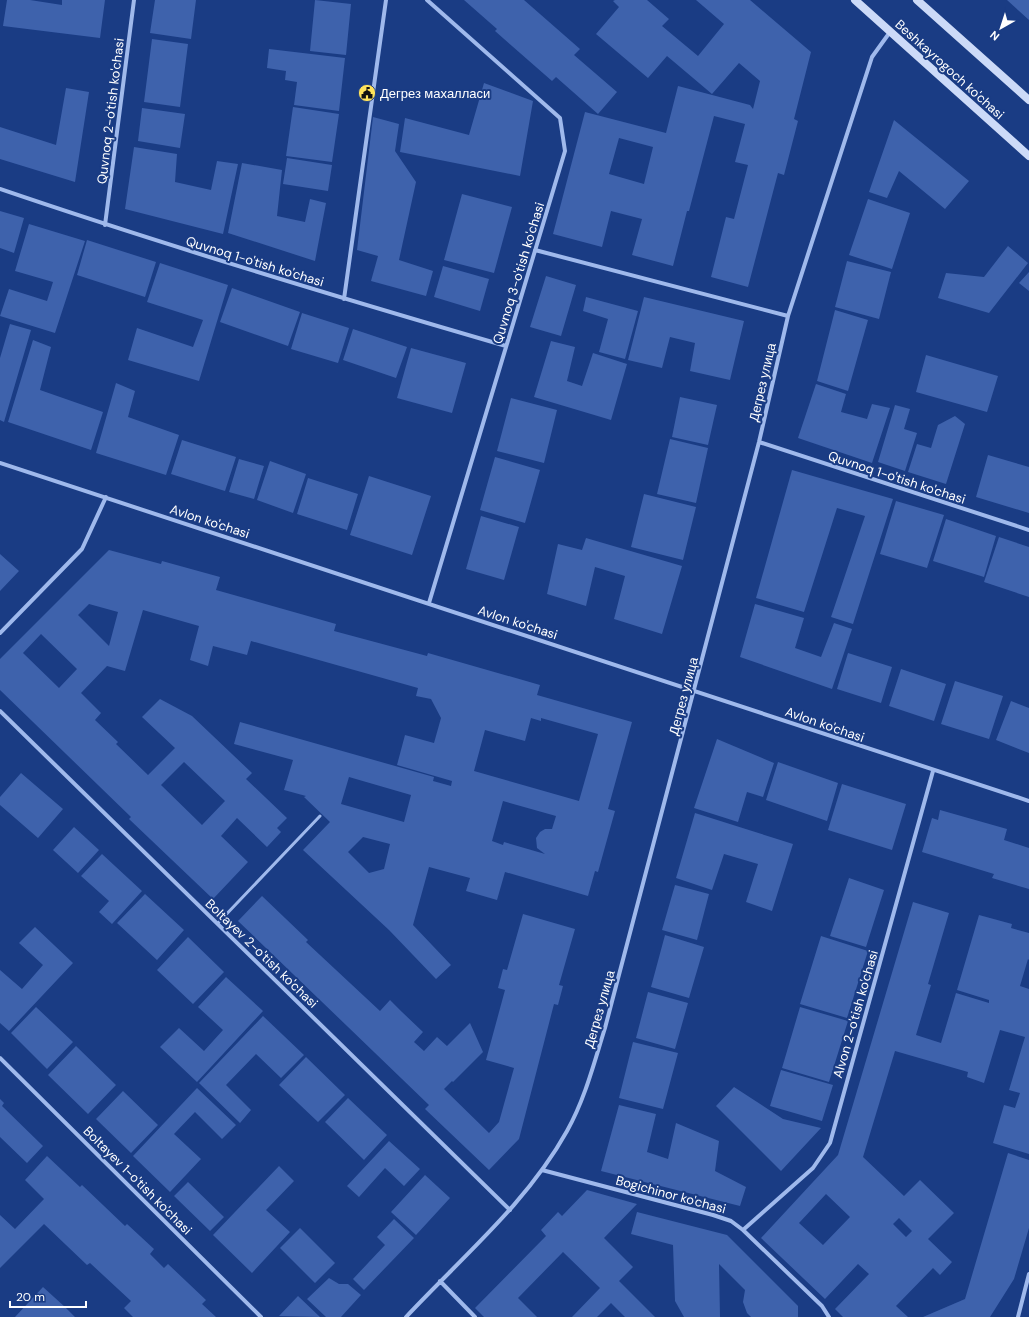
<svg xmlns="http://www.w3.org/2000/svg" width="1029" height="1317" font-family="'DM Sans',sans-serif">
<rect width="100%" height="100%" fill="#1a3c84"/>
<path fill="#3e62ac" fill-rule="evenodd" d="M 7,0 L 30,0 L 62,5 L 62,0 L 105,0 L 100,38 L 3,26 Z
M 155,0 L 196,0 L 191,39 L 150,33 Z
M 315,0 L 351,4 L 346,55 L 310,51 Z
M 464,0 L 524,0 L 580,49 L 574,55 L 617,92 L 598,114 L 556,77 L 552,81 L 495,31 L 497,29 Z
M 615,0 L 647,0 L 669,19 L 662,26 L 698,56 L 724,24 L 696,0 L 750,0 L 811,52 L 794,119 L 798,121 L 784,175 L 778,173 L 748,287 L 711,277 L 726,217 L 734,219 L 748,165 L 735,162 L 745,124 L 714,116 L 689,211 L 687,211 L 673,266 L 632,255 L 642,219 L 611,211 L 602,247 L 553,234 L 585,112 L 666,133 L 678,86 L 750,105 L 753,109 L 760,81 L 739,63 L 712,94 L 667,56 L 648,78 L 596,34 L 619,7 L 613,1 ZM 619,138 L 653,147 L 644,184 L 609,174 Z
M 1007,0 L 1029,0 L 1029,20 Z
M 152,39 L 188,44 L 180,107 L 144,102 Z
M 269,49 L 345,58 L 339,111 L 294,105 L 297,82 L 285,80 L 286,71 L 267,68 Z
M 484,83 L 533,101 L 520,176 L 400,152 L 405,118 L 469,135 Z
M 66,88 L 89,92 L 75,182 L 0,159 L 0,127 L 56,145 Z
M 293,107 L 339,114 L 332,162 L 286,156 Z
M 142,108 L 185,114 L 180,148 L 138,141 Z
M 373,117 L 399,124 L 395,151 L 416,182 L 399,260 L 433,271 L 426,296 L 371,281 L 378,256 L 357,250 Z
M 894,120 L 969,181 L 945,209 L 899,171 L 887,198 L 869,192 Z
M 134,147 L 177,154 L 175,182 L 211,190 L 217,161 L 238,164 L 223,234 L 125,209 Z
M 287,158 L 332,165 L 328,191 L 283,184 Z
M 242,163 L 282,170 L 277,216 L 305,222 L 310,199 L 326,203 L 315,261 L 228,233 Z
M 462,194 L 512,207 L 494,273 L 444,260 Z
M 868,199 L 910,213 L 892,269 L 849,255 Z
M 0,211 L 24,218 L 14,253 L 0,248 Z
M 29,224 L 85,241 L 55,333 L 0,316 L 9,289 L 47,301 L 53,282 L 15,271 Z
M 87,240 L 156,262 L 145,297 L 77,275 Z
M 1008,246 L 1028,263 L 989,313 L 938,298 L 946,273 L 984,277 Z
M 847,261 L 891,272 L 879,319 L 835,307 Z
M 160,263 L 228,285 L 199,381 L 128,360 L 137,328 L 193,347 L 203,320 L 147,302 Z
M 443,266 L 489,279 L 480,311 L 434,297 Z
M 1029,272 L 1029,291 L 1019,283 Z
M 546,276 L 576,285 L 561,336 L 530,327 Z
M 232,288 L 300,312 L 288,346 L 220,322 Z
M 586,297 L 638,311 L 625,359 L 599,352 L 608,319 L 583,311 Z
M 644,297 L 744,321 L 730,380 L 690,371 L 695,343 L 670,337 L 662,368 L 628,360 Z
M 835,310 L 868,320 L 848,391 L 817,381 Z
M 302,313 L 349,328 L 338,363 L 291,349 Z
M 10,324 L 31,330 L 4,422 L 0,420 L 0,358 Z
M 353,329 L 407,347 L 396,378 L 343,360 Z
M 33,340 L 51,347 L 40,390 L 103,412 L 91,450 L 8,422 Z
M 551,341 L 575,347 L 567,381 L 582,386 L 593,353 L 627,364 L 611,420 L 534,397 Z
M 411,348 L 466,363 L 452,413 L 397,398 Z
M 926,355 L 998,376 L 987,412 L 916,392 Z
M 116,383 L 135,391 L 128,417 L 179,435 L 166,475 L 96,453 Z
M 816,384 L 846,394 L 841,412 L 867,419 L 872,404 L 890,408 L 872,463 L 798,438 Z
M 680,397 L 717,405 L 708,445 L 672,437 Z
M 511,398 L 557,410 L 544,463 L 497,451 Z
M 895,405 L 910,409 L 904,429 L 917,433 L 905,471 L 878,462 Z
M 955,416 L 965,424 L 946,484 L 908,472 L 917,444 L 931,448 L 938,425 Z
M 670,439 L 708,448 L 696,503 L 657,494 Z
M 182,440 L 236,457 L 225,491 L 171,474 Z
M 988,455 L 1029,467 L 1029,513 L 976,497 Z
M 495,457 L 540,470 L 525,523 L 480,510 Z
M 239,459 L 264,466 L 254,499 L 229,492 Z
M 270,461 L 306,474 L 293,513 L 257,500 Z
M 792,470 L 893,499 L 853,624 L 831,617 L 865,516 L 837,508 L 804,612 L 756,598 Z
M 369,476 L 431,496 L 412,555 L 350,535 Z
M 308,478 L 358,494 L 347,530 L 297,514 Z
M 644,494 L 696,507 L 683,560 L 631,547 Z
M 896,501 L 944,515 L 927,568 L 880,554 Z
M 481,516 L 519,527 L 504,580 L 466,569 Z
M 946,519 L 996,536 L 984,577 L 933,561 Z
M 999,537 L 1029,547 L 1029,597 L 984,582 Z
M 586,538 L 682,566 L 662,634 L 614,619 L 625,576 L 595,567 L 586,606 L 547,594 L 558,544 L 582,550 Z
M 109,550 L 161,564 L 162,561 L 220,577 L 216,590 L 336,624 L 334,631 L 427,656 L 428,653 L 540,685 L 537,695 L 632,722 L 608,809 L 615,811 L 598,872 L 595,871 L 588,896 L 505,872 L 497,900 L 466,891 L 470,878 L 429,867 L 413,925 L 451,965 L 436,979 L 389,930 L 303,850 L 330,822 L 304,797 L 306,796 L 284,790 L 293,760 L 234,744 L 240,722 L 434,777 L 433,781 L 451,786 L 452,781 L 397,765 L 405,735 L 434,743 L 441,718 L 431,699 L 416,696 L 418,688 L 251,641 L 247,655 L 213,646 L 208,666 L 190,660 L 199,626 L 143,610 L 125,671 L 107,666 L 81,693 L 101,713 L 95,720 L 118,742 L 116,744 L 148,775 L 175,748 L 142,717 L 160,699 L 192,716 L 252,773 L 246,779 L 287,818 L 277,828 L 281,832 L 267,847 L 237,818 L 221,836 L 248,862 L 213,899 L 129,819 L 131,817 L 0,690 L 0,659 ZM 89,604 L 118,612 L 109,646 L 78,615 ZM 41,634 L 77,669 L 59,688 L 23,653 ZM 531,718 L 541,721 L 541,718 L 598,734 L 579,801 L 474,771 L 485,730 L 525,741 ZM 184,762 L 225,801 L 202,825 L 161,785 ZM 349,777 L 411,795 L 404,822 L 341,804 ZM 503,801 L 556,816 L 552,829 L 545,829 L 540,832 L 536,838 L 537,848 L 545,854 L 504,842 L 503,845 L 492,841 ZM 363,837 L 390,844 L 384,869 L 369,873 L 348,852 Z
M 0,554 L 19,571 L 0,591 Z
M 755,604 L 804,618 L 795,648 L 821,657 L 834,623 L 852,629 L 832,689 L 740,657 Z
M 848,653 L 892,667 L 881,703 L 837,689 Z
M 901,669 L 946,684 L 934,721 L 889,706 Z
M 955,681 L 1003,696 L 989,739 L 941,724 Z
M 1011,701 L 1029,708 L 1029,753 L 996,740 Z
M 717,739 L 774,763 L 763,797 L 747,792 L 738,822 L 694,808 Z
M 778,762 L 838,783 L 827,821 L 766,800 Z
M 21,773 L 63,809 L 38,838 L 0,805 L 0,797 Z
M 842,784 L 906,804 L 892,850 L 828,830 Z
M 940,810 L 1007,829 L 1004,840 L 1029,848 L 1029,889 L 992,878 L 994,874 L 922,852 L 932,818 L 938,820 Z
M 695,813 L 793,844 L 772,911 L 746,902 L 758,864 L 724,854 L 712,890 L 676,878 Z
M 74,827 L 99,850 L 78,873 L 53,850 Z
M 102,854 L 142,891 L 112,924 L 99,912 L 109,901 L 81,876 Z
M 849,878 L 884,890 L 866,947 L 830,936 Z
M 675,885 L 709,894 L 697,940 L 662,930 Z
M 145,894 L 184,930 L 157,960 L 117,923 Z
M 262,896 L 308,940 L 306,942 L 380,1011 L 390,1000 L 402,1012 L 423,1032 L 414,1042 L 424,1051 L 437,1037 L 447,1046 L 470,1023 L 483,1052 L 453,1082 L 452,1081 L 444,1089 L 489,1133 L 499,1122 L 514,1068 L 486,1060 L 505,990 L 498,988 L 503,969 L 507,970 L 523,914 L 575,929 L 559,985 L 563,986 L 558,1005 L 554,1004 L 519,1139 L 489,1170 L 425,1109 L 429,1105 L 238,921 Z
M 913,902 L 949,913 L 928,984 L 931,985 L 916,1035 L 941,1043 L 956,993 L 989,1003 L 989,1000 L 957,990 L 979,915 L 1012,924 L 1011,928 L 1029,933 L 1029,960 L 1028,959 L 1020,986 L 1029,989 L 1029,1154 L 993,1143 L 1004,1105 L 1015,1108 L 1020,1093 L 1009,1090 L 1025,1037 L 1000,1030 L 984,1083 L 967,1077 L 968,1072 L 895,1051 L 863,1157 L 904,1196 L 920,1180 L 954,1213 L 928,1239 L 952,1262 L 940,1275 L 933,1268 L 896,1306 L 908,1317 L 843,1317 L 835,1309 L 869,1274 L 858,1264 L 825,1299 L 761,1238 L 838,1155 ZM 826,1194 L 850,1217 L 823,1245 L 799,1223 ZM 899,1218 L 912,1231 L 906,1237 L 893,1224 Z
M 35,927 L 73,963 L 9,1031 L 0,1023 L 0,970 L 22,989 L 43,965 L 19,943 Z
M 665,935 L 704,947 L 689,998 L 651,987 Z
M 821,936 L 868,951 L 847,1018 L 800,1004 Z
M 188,937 L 224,972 L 193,1004 L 157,970 Z
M 226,977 L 263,1011 L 197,1082 L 160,1047 L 179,1028 L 204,1051 L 223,1030 L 198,1007 Z
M 648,992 L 688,1003 L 675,1049 L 636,1038 Z
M 36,1007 L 73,1042 L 47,1069 L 11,1033 Z
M 800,1007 L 848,1021 L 829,1082 L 782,1068 Z
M 263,1016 L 304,1055 L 281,1078 L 256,1054 L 226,1085 L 251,1110 L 240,1123 L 199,1083 Z
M 633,1042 L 678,1053 L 663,1109 L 619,1098 Z
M 76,1046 L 116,1085 L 88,1114 L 48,1075 Z
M 306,1057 L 345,1095 L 318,1122 L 279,1085 Z
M 781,1070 L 833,1085 L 822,1121 L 770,1106 Z
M 734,1087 L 783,1119 L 821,1128 L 781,1171 L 716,1106 Z
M 197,1088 L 236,1125 L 222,1139 L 195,1112 L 174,1134 L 201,1159 L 170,1192 L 133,1156 Z
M 123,1091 L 158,1125 L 131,1153 L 96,1119 Z
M 348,1098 L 387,1135 L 364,1160 L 325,1122 Z
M 0,1099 L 4,1103 L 2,1106 L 43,1146 L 27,1163 L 0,1137 Z
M 619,1105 L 656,1114 L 647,1152 L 668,1159 L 676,1123 L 719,1141 L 715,1171 L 746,1187 L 740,1206 L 601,1171 Z
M 389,1141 L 420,1169 L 404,1186 L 385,1168 L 359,1197 L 347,1186 Z
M 1008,1153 L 1029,1160 L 1029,1228 L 1014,1279 L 990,1317 L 923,1317 L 965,1299 Z
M 47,1156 L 80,1187 L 82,1185 L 125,1226 L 127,1224 L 154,1249 L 150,1254 L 164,1268 L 168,1264 L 206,1300 L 202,1304 L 216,1317 L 133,1317 L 124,1308 L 131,1301 L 90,1263 L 87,1265 L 44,1224 L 0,1268 L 0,1215 L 15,1229 L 44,1199 L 25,1180 Z
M 279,1166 L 294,1181 L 266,1210 L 290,1232 L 252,1273 L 213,1235 Z
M 425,1175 L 450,1198 L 416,1235 L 391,1212 Z
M 188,1182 L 224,1217 L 210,1231 L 174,1196 Z
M 587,1190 L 637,1204 L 604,1238 L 633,1267 L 619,1281 L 655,1317 L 625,1317 L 611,1303 L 597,1317 L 572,1317 L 600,1288 L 563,1252 L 518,1298 L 537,1317 L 484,1317 L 475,1308 L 546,1236 L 541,1230 L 558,1212 L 562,1216 Z
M 637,1212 L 727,1235 L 798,1306 L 798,1317 L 751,1317 L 747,1313 L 743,1302 L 745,1290 L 719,1264 L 720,1317 L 684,1317 L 675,1301 L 673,1245 L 631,1234 Z
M 394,1219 L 414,1238 L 364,1290 L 353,1279 L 385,1245 L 377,1237 Z
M 300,1228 L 335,1263 L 315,1283 L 280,1248 Z
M 329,1278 L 339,1284 L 348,1284 L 361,1295 L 341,1317 L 326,1317 L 307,1299 Z
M 43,1287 L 65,1307 L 75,1317 L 15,1317 Z
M 298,1296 L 320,1317 L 279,1316 Z"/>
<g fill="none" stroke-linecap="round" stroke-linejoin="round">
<path stroke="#9fb9ec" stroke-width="3" d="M 218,923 L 320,816"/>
<path stroke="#9fb9ec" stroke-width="4" d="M 427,0 L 560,118 L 565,151 L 429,603
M 0,189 C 167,246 337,297 506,346
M 105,225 L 134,0
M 535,250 L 788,316
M 344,299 L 386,0
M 759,442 L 1029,530
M 0,463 L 1029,801
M 0,633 L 82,549 L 106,497
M 0,711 L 510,1210
M 0,1058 L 261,1317
M 542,1170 L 713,1215 L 731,1221 L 743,1230 L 822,1306 L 829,1317
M 743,1230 L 813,1168 L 830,1143 L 933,771
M 440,1281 L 475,1317
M 406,1317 C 462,1257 527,1203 567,1131 C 585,1099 594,1063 605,1028 L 759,442 L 788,316 L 872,57 L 890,32
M 1018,1317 L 1029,1274"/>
<path stroke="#ccdaf8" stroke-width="8" d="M 855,0 L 1029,156
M 917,0 L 1029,100"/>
</g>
<defs>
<symbol id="civic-disc" viewBox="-11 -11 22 22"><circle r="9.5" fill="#fee25b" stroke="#1a3c84"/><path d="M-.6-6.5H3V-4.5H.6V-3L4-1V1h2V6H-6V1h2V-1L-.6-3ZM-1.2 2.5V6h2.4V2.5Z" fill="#111"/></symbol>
</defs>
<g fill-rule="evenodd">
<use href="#civic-disc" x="357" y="83" width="20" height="20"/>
</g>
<g text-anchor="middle" stroke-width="4" stroke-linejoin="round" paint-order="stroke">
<g font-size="13" fill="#fff" stroke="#1a3c84">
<text transform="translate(950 69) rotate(42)" y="5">Beshkayrogoch ko'chasi</text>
<text transform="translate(110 111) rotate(-83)" y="5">Quvnoq 2-o'tish ko'chasi</text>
<text transform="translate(255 261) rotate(17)" y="5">Quvnoq 1-o'tish ko'chasi</text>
<text transform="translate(518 273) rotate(-73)" y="5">Quvnoq 3-o'tish ko'chasi</text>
<text transform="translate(762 382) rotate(-77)" y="5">Дегрез улица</text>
<text transform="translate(897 477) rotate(18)" y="5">Quvnoq 1-o'tish ko'chasi</text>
<text transform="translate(210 521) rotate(18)" y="5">Avlon ko'chasi</text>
<text transform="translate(518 622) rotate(18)" y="5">Avlon ko'chasi</text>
<text transform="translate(683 696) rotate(-75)" y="5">Дегрез улица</text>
<text transform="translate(825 724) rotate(19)" y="5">Avlon ko'chasi</text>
<text transform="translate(262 953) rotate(44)" y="5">Boltayev 2-o'tish ko'chasi</text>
<text transform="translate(599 1009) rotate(-74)" y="5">Дегрез улица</text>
<text transform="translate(855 1014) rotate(-74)" y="5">Alvon 2-o'tish ko'chasi</text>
<text transform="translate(138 1180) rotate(45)" y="5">Boltayev 1-o'tish ko'chasi</text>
<text transform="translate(671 1194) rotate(15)" y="5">Bogichinor ko'chasi</text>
</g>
<g font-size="13" fill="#fff" stroke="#1a3c84" text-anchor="start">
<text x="380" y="98">Дегрез махалласи</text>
</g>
</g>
<g transform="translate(1001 28) rotate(219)" stroke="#1a3c84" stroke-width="3" paint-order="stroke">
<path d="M0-3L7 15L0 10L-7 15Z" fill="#ffffff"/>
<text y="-6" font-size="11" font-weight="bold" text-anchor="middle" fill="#ffffff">N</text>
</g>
<path d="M10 1301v6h76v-6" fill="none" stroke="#ffffff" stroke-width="2"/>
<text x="16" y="1301" font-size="12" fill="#ffffff" stroke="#1a3c84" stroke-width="3" paint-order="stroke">20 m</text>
</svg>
